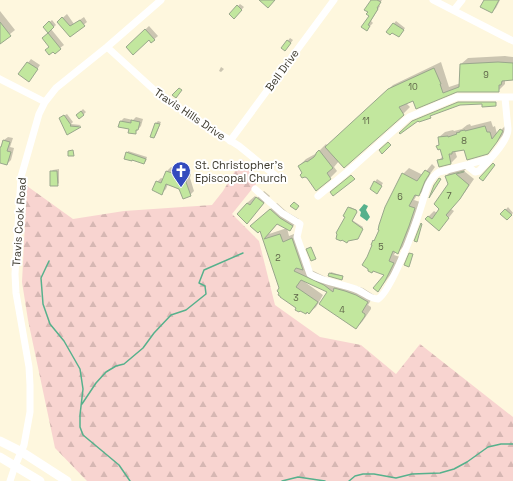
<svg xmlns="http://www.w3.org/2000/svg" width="513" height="481" font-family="'Space Grotesk',sans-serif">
<defs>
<pattern id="forest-firs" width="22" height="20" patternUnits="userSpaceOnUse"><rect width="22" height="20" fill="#f8d4d0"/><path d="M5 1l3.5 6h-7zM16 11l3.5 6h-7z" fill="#d6b7b3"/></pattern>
</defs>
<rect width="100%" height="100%" fill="#fef7de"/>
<path fill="url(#forest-firs)" d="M 242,159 L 260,179 L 232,214 L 259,241 L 275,305 L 320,337 L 361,345 L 396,374 L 420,344 L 513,417 L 513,481 L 87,481 L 55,448 L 28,320 L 22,282 L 27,186 L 73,219 L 124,211 L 212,205 L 223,191 Z"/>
<path fill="#56b18c" d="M 364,204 L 368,206 L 366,210 L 370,217 L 367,221 L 360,216 L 361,212 L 359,210 Z"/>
<path fill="#0003" fill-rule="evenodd" d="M 372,0 L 382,0 L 379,5 L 380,6 L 371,21 L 373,23 L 366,30 L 370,15 Z
M 485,0 L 500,0 L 496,8 L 492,12 Z
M 240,4 L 244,7 L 234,18 L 230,14 Z
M 0,11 L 15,30 L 0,42 Z
M 67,14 L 74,24 L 84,17 L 87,22 L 70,36 L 58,22 Z
M 52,20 L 56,25 L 51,29 L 64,45 L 60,48 L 50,46 L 47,34 L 49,33 L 44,27 Z
M 396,21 L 405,28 L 401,34 L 392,32 L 387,32 Z
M 149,26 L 158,36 L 151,42 L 149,39 L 131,43 Z
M 290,38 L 293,40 L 287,48 L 282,48 Z
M 505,56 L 513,57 L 513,80 L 505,80 L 505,84 L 498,91 L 455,91 L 413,100 L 406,103 L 410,107 L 403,114 L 339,161 L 334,167 L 337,171 L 330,178 L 303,173 L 299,166 L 306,159 L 317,153 L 326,144 L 328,146 L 393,85 L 441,62 L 449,87 L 461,83 L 461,64 L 468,58 Z
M 31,59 L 40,65 L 32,77 L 19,74 Z
M 221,67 L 224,69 L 221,72 L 219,71 Z
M 460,102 L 496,102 L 496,104 L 460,104 L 430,115 L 430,117 L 414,121 Z
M 83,109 L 86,112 L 84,114 L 77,115 Z
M 67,114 L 73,122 L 71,124 L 81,125 L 68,133 L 60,118 Z
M 136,117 L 143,119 L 141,126 L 135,133 L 120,122 L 124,118 L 133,120 Z
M 158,121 L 161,122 L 156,135 L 154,137 L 151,136 L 156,123 Z
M 491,121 L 493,127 L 495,126 L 497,134 L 507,124 L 508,125 L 503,135 L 488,153 L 465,149 L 455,151 L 457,157 L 451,163 L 440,165 L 438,161 L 443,156 L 441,148 L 438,146 L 440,143 L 439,137 L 445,132 L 453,130 L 454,131 L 462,129 L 467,125 L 470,124 L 471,126 Z
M 8,137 L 13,138 L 10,147 L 14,148 L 11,160 L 7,164 L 0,162 L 0,155 L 4,140 Z
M 128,151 L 147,157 L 146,161 L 144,163 L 127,153 Z
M 432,164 L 435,167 L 430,174 L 425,189 L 419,195 L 417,195 L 414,200 L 420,202 L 404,246 L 398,252 L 396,251 L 394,255 L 400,257 L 391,274 L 378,291 L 385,274 L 369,255 L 374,241 L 377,238 L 403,174 L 409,168 L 423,175 Z
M 469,166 L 464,171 L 474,179 L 465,192 L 451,209 L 454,211 L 439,230 L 426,219 L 434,211 L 437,213 L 449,185 L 446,176 L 452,170 Z
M 171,167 L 191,174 L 190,178 L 194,191 L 190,195 L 168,184 L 166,189 L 162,193 L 157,182 L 161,178 L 164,179 L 167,171 Z
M 59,169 L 59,183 L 57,185 L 51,172 L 53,170 Z
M 377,179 L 383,183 L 379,190 L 371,189 Z
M 264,191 L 270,196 L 247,223 L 247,203 L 255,196 L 257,198 Z
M 277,203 L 287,212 L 299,219 L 290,230 L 287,228 L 289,236 L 299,232 L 305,267 L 330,279 L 363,288 L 374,295 L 368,305 L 371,307 L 371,309 L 362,322 L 356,328 L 328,292 L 302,280 L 323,295 L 316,307 L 309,313 L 298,308 L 280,288 L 261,229 L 251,226 ZM 278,223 L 287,228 L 269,234 Z
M 350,207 L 357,210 L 352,220 L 363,227 L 358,237 L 346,217 Z
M 508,207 L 513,213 L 507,219 L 502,214 Z
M 331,272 L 343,276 L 342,278 L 329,275 Z"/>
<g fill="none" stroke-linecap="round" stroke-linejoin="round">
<path stroke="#56b18c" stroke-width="1.5" d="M 49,261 L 41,278 L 43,304 L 50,324 L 64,341 L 80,369 L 83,389 L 80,415 L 80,427 L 83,435 L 119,465 L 130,481
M 82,404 L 96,383 L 106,372 L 116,366 L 124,364 L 143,348 L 154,333 L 171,315 L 186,310 L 206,294 L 205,286 L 199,283 L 204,270 L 243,253
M 282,481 L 298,477 L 325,481
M 349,481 L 355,476 L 363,474 L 374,474 L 396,478 L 412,474 L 440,473 L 454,469 L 467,462 L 488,447 L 501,444 L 513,444"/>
</g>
<path fill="#c2e79e" stroke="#99a78c" d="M 259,0 L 275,0 L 268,8 Z
M 371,0 L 377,0 L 381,2 L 377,8 L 378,9 L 368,25 L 370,26 L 367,31 L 361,27 L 369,16 L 366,14 L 368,12 L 364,10 Z
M 484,0 L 499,0 L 492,13 L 480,7 Z
M 237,5 L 242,10 L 234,19 L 229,14 Z
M 62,17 L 70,26 L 80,20 L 85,26 L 70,37 L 57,22 Z
M 49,21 L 54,27 L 48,33 L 43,27 Z
M 0,22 L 11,36 L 0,44 Z
M 393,23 L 404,30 L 399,37 L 392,33 L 390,35 L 386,32 Z
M 145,29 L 155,40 L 151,43 L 149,40 L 133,55 L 126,47 Z
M 48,33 L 61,49 L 55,54 L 53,52 L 49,55 L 45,50 L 49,47 L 42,38 Z
M 287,40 L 291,43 L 285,51 L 281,48 Z
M 27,62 L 38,69 L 29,82 L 18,74 Z
M 498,62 L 513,63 L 513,80 L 502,81 L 501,85 L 499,85 L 499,92 L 457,92 L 416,109 L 413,101 L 399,107 L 404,115 L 344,168 L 325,147 L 388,89 L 434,68 L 441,84 L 440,84 L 443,93 L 459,87 L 460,64 Z
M 179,88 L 182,90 L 176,98 L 172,95 Z
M 458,102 L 496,102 L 496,106 L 482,107 L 482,104 L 460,105 L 430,116 L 431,118 L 419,122 L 418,121 L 400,134 L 399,133 L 412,121 Z
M 81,111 L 84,115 L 79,119 L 76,115 Z
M 64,115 L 71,125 L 70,126 L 81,127 L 67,135 L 59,118 Z
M 131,120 L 140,122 L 138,130 L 136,130 L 136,134 L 128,133 L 129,129 L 118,127 L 120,121 L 131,123 Z
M 155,123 L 160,124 L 154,138 L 150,137 Z
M 485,126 L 487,132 L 490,132 L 492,139 L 500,129 L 503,131 L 497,142 L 488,154 L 467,160 L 464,150 L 452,152 L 452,154 L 449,154 L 451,164 L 439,167 L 437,160 L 443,159 L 440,149 L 438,150 L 436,146 L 439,145 L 438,137 L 448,136 L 448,137 L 457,134 L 456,133 L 460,132 L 460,131 L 465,130 L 465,131 Z
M 3,140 L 10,142 L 7,151 L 11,152 L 7,165 L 0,163 L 0,147 L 1,147 Z
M 388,142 L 391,145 L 382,154 L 379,150 Z
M 73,150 L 74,156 L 68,156 L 68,151 Z
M 319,150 L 333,168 L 327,173 L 331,179 L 316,191 L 307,178 L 305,177 L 302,178 L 300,175 L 302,173 L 298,166 L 306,161 L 307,162 L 314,157 L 316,154 L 316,153 Z
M 126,152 L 146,159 L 144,164 L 132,160 L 132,161 L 124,159 Z
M 493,163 L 495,165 L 483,181 L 479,178 Z
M 425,170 L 430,173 L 425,181 L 419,196 L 415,195 L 409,206 L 415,208 L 409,226 L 398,254 L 393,251 L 389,261 L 394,263 L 385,281 L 378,292 L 373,288 L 384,275 L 373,271 L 372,273 L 368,271 L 368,269 L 362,265 L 367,257 L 372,245 L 371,245 L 373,240 L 374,241 L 379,230 L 378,230 L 379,225 L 385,207 L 402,173 L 417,181 Z
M 50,171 L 57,171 L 58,186 L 50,186 Z
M 166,171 L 187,178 L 186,182 L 191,196 L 183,199 L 179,189 L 166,184 L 162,195 L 152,190 L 156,181 L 161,183 Z
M 464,171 L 464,172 L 456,174 L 469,185 L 460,199 L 446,215 L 449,218 L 439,231 L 425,219 L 428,216 L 432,219 L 439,209 L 434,204 L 448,184 L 445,176 Z
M 351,175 L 355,179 L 333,196 L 330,192 Z
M 439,178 L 441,179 L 429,198 L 434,185 Z
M 374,181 L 382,186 L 377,194 L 370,189 Z
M 256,197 L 264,203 L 247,224 L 237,214 L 247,203 L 250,205 Z
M 294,202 L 299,206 L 296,210 L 290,206 Z
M 348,207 L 356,210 L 357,212 L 352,221 L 363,229 L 358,239 L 348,241 L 347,243 L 342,240 L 341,241 L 336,239 L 337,234 L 336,233 L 345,217 L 343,216 Z
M 270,209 L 280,218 L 293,226 L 290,231 L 277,224 L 264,239 L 280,234 L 283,242 L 292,238 L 303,270 L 296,268 L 294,271 L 324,285 L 333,292 L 334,288 L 345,291 L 356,295 L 368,302 L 362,312 L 365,314 L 365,316 L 356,329 L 319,304 L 327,292 L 301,280 L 296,287 L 318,302 L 309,314 L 307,312 L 306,314 L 300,311 L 299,312 L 295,310 L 296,308 L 280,297 L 280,296 L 278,295 L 279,293 L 277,291 L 279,288 L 260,231 L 258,233 L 250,226 Z
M 505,209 L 512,215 L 507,220 L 500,214 Z
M 421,223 L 422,224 L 417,242 L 414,241 Z
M 311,247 L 316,259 L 311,261 L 306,249 Z
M 409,253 L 413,254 L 409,267 L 404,265 Z
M 329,273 L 343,276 L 342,280 L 328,276 Z"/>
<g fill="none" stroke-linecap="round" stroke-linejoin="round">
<path stroke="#fff" stroke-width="7" d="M 433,0 L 513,41
M 454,10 L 462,0
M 107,47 L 163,98 L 239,146 L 276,176
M 0,79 L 45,102
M 230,141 L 334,0
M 491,158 L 466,165 L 475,172 L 479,171 C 488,161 508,142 508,129 L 505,98
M 255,189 L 282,213 L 300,224 L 297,237 L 310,274 C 325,283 342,283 358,290 C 365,293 370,299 378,299 C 392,290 415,226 421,207 C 425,195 427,179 439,172 L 466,165
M 318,196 L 353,167 L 409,117 L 457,97 L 513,97
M 10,481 L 15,466 L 24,445 L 30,412 L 30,385 L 29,367 L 16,293 L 15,274 L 21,177 L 39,114 L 45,102 L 56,88 L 107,47 L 161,0"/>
<path stroke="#fff" stroke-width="9" d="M 0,441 L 22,452 L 67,481
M 0,457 L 40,481"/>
</g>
<defs>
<symbol id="church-pin" viewBox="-11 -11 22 30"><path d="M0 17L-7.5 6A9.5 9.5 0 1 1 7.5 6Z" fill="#334bbd" stroke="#fff"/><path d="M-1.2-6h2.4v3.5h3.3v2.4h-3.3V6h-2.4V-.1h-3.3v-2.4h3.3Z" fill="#fff"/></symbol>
</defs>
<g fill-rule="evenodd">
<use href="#church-pin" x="170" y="160" width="22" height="30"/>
</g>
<g text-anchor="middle" stroke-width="4" stroke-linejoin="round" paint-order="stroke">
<g font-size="9" fill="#5e6449">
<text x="486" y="78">9</text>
<text x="413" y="90">10</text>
<text x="366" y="124">11</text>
<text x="464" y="144">8</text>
<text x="449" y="199">7</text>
<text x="400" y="200">6</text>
<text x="381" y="250">5</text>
<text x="278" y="261">2</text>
<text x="296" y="301">3</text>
<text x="342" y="313">4</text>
</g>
<g font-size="11" fill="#3c392d" stroke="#fff">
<text transform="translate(282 70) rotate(-54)" y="4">Bell Drive</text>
<text transform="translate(190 114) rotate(34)" y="4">Travis Hills Drive</text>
<text transform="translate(19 222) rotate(-86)" y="4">Travis Cook Road</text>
</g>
<g font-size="11" fill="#3c392d" stroke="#fff" text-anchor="start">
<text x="195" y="169">St. Christopher’s<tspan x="195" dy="13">Episcopal Church</tspan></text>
</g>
</g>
</svg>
